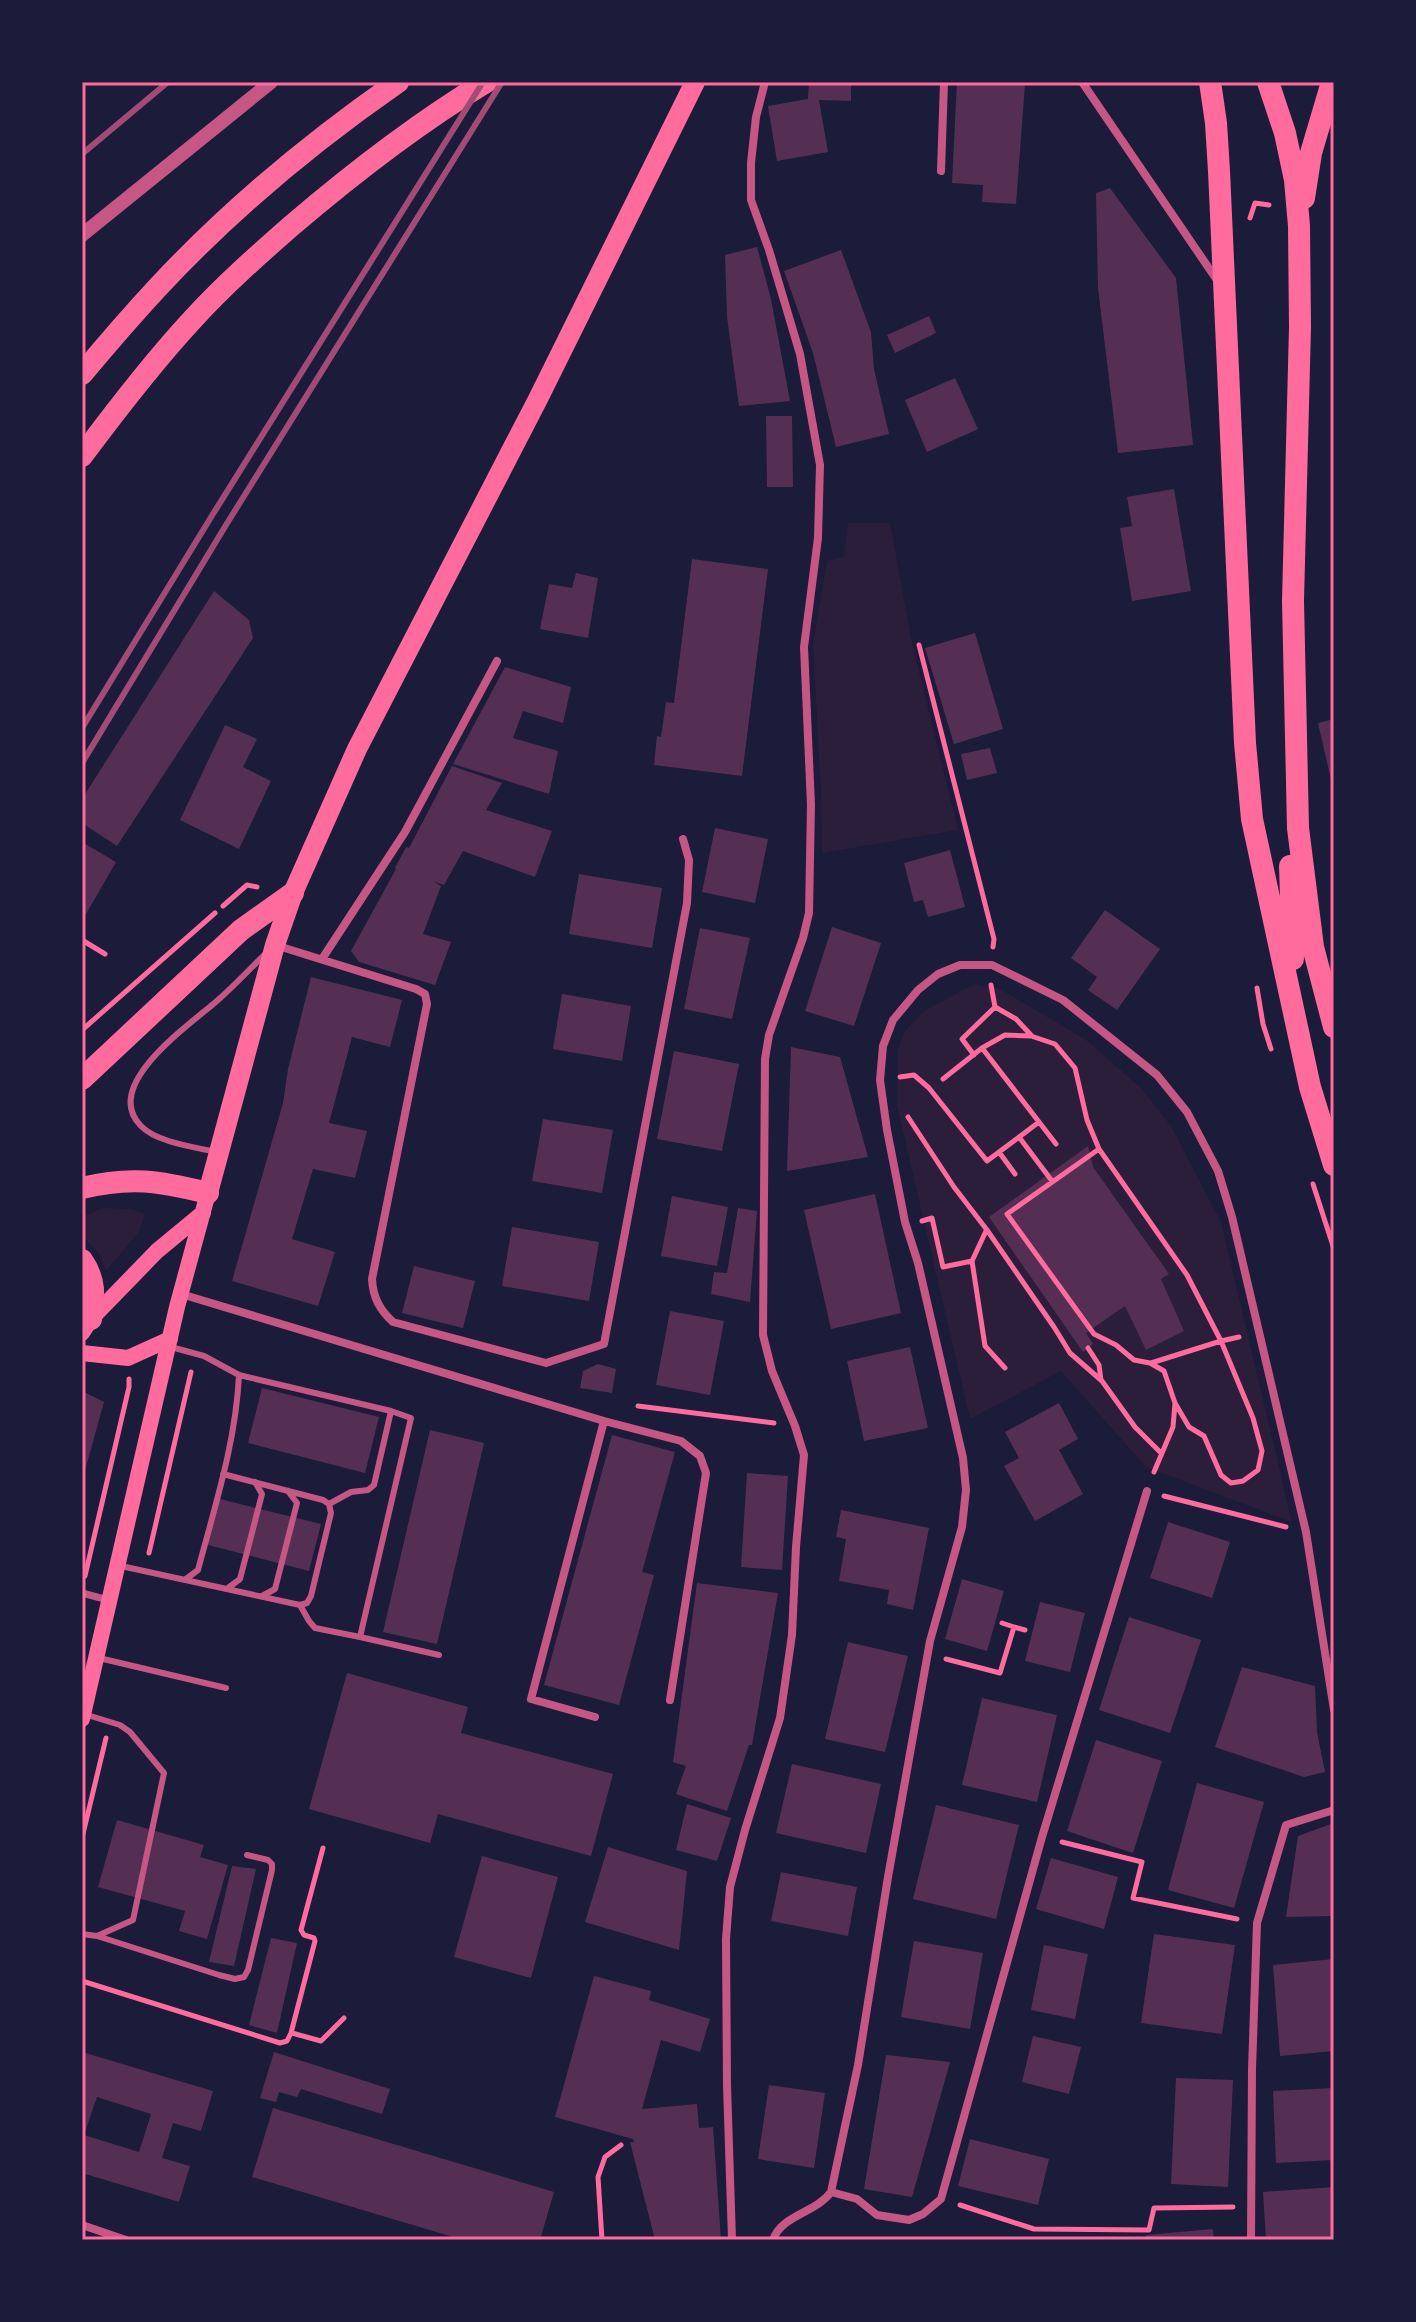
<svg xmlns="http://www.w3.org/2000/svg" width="1416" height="2322" font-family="Raleway,sans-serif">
<rect width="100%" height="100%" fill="#1b1b3a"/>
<path fill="#2a1e3b" d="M 848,523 L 890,523 L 912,643 L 958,830 L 822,853 L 821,793 L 813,644 L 827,561 L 844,557 Z
M 974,984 L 1000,989 L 1085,1039 L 1141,1088 L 1171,1126 L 1221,1222 L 1292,1522 L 1146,1467 L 1061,1371 L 970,1419 L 897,1106 L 898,1049 L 905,1031 L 924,1011 Z
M 102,1208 L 131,1209 L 145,1214 L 139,1232 L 106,1271 L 99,1253 L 82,1236 L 82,1217 Z"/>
<path fill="#542f53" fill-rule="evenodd" d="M 809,82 L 851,82 L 851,101 L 819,100 L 828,152 L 777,161 L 768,106 L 808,99 Z
M 957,82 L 1025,84 L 1016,204 L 982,202 L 983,185 L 952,183 Z
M 1110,188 L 1176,278 L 1193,445 L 1118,453 L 1098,288 L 1096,193 Z
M 757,247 L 771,299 L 790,401 L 739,406 L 727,317 L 725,255 Z
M 841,250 L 871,332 L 874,369 L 889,434 L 836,447 L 813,353 L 784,271 Z
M 929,316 L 936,333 L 895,353 L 887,335 Z
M 955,378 L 978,429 L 927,452 L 905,400 Z
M 766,416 L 792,416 L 793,487 L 767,487 Z
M 1174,489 L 1191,591 L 1132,601 L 1120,528 L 1132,526 L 1127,497 Z
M 692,559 L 768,569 L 742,776 L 654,765 L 657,736 L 661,737 L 666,702 L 674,703 Z
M 576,573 L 598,578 L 588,638 L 540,629 L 549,584 L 572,588 Z
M 214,591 L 249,620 L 253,638 L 117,846 L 82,823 L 82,799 Z
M 975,633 L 1003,729 L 954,744 L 925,648 Z
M 505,667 L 571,687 L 563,723 L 523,711 L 513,738 L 558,751 L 549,794 L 453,764 Z
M 1334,719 L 1334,788 L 1333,788 L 1318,723 Z
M 225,725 L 257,739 L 243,767 L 271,781 L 239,849 L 180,820 Z
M 990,748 L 997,773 L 967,780 L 961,754 Z
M 452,766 L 502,783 L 486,810 L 552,831 L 535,877 L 463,851 L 444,885 L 433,881 L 441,886 L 423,934 L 451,942 L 435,985 L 359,962 L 351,951 L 396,869 L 395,868 L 406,847 L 409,848 Z
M 715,828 L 768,839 L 755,903 L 702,892 Z
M 82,842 L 116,862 L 82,921 Z
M 950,850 L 965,907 L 928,917 L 923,900 L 914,902 L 904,863 Z
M 579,874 L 662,888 L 652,948 L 569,934 Z
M 1105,910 L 1160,949 L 1117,1010 L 1088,990 L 1097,977 L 1071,958 Z
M 832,927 L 881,943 L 854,1026 L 805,1011 Z
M 700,928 L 750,938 L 732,1019 L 684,1009 Z
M 311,977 L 402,1000 L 390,1047 L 352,1037 L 329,1123 L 367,1131 L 355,1178 L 313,1169 L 292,1239 L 335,1252 L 318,1306 L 232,1281 L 283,1103 L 288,1069 Z
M 562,994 L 631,1006 L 622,1061 L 553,1049 Z
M 791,1047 L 840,1057 L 868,1157 L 787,1171 Z
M 674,1051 L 739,1064 L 722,1151 L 657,1139 Z
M 543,1119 L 613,1130 L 602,1193 L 532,1181 Z
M 1088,1146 L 1093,1167 L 1169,1274 L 1161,1279 L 1184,1331 L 1146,1350 L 1125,1306 L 1086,1333 L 1093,1344 L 1083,1352 L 989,1217 Z
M 875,1194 L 901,1313 L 831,1329 L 804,1210 Z
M 672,1196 L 728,1207 L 717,1266 L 661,1256 Z
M 738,1208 L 757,1211 L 750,1302 L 711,1294 L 714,1272 L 727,1273 Z
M 512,1227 L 599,1242 L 589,1301 L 502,1286 Z
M 414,1266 L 475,1281 L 463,1328 L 402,1313 Z
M 670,1311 L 724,1321 L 710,1395 L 656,1385 Z
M 910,1347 L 928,1428 L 864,1441 L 847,1361 Z
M 598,1364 L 616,1369 L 612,1393 L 580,1388 L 583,1371 Z
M 262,1388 L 379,1417 L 365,1473 L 248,1443 Z
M 82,1391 L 104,1402 L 83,1478 L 82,1478 Z
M 1059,1403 L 1078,1439 L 1059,1450 L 1083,1494 L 1035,1521 L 1004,1466 L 1019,1458 L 1005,1432 Z
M 430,1430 L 484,1443 L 437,1644 L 383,1632 Z
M 612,1435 L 675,1452 L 642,1572 L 654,1575 L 619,1705 L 544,1685 Z
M 747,1473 L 788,1476 L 782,1570 L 741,1567 Z
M 216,1498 L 321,1524 L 309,1571 L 204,1544 Z
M 841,1510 L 929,1528 L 913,1610 L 887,1604 L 889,1590 L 839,1581 L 846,1539 L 836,1537 Z
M 1168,1522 L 1230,1542 L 1212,1598 L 1150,1578 Z
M 962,1579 L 1004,1591 L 987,1651 L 945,1639 Z
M 697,1583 L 778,1593 L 752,1745 L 749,1745 L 727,1811 L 676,1794 L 686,1766 L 673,1762 Z
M 1040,1602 L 1085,1613 L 1070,1672 L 1025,1661 Z
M 1129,1617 L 1201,1640 L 1170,1733 L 1099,1710 Z
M 848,1642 L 908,1656 L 885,1752 L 825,1739 Z
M 1242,1667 L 1315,1686 L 1317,1732 L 1325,1772 L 1304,1777 L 1215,1747 Z
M 347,1673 L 468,1707 L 461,1733 L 613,1774 L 591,1856 L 438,1814 L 430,1843 L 309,1809 Z
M 982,1698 L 1057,1715 L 1037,1802 L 962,1785 Z
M 1096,1740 L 1162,1761 L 1133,1853 L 1067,1831 Z
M 792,1764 L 881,1784 L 866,1853 L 776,1833 Z
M 1197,1783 L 1264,1802 L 1234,1908 L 1168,1890 Z
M 687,1804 L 731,1818 L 717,1861 L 676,1850 Z
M 936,1805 L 1019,1825 L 996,1919 L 913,1899 Z
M 117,1820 L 204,1845 L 200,1857 L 228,1865 L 207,1939 L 179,1931 L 185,1911 L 98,1887 Z
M 1331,1824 L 1334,1838 L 1334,1916 L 1286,1917 L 1298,1836 Z
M 608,1847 L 687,1871 L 679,1950 L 585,1922 Z
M 482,1856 L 558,1877 L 531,1978 L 454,1957 Z
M 1051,1858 L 1118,1877 L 1104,1929 L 1036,1909 Z
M 232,1866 L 256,1869 L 234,1966 L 209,1962 Z
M 781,1872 L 857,1887 L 848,1936 L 771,1921 Z
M 1154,1934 L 1235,1945 L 1222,2034 L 1141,2023 Z
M 271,1938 L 297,1943 L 277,2033 L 249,2025 Z
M 914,1941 L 983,1953 L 970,2029 L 901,2017 Z
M 1044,1945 L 1088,1954 L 1075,2019 L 1031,2010 Z
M 1334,1959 L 1334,2051 L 1280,2056 L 1273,1965 Z
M 594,1976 L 651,1991 L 649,2000 L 710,2019 L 700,2052 L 661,2040 L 642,2109 L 697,2104 L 699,2128 L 713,2127 L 721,2240 L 655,2240 L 630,2142 L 634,2142 L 633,2139 L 555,2117 Z
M 1033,2036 L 1081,2047 L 1069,2094 L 1022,2082 Z
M 82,2052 L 213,2091 L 201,2131 L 173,2123 L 162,2158 L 190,2166 L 179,2202 L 82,2173 ZM 97,2097 L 151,2114 L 139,2152 L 84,2135 Z
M 274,2052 L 390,2089 L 382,2114 L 301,2089 L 297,2097 L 279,2092 L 276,2102 L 260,2098 Z
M 886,2055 L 950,2062 L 912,2197 L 864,2189 Z
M 1176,2078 L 1233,2080 L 1228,2187 L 1171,2184 Z
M 769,2085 L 825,2093 L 814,2168 L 758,2159 Z
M 1334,2088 L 1334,2160 L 1276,2163 L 1273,2091 Z
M 273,2108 L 554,2192 L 540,2240 L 463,2240 L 252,2177 Z
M 970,2139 L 1049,2159 L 1038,2205 L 958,2186 Z
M 1334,2187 L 1334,2240 L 1266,2240 L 1263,2192 Z
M 1213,2229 L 1214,2240 L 1146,2240 L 1146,2235 Z"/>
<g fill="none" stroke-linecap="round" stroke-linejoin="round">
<path stroke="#ff6b9d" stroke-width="5" d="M 1250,218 L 1255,203 L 1269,205
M 919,645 L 994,939 L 993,947
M 223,906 L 247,885 L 257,887
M 82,940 L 105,954
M 1257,988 L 1263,1024 L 1271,1049
M 995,1007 L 1016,1019 L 1031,1035
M 82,1030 L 215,913
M 974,1055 L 962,1039 L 995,1007 L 991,985
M 900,1077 L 914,1075 L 929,1088 L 987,1161 L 999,1152
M 943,1079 L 982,1048
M 908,1117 L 954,1187 L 987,1230 L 1054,1327 L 1070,1353 L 1102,1381 L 1135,1427 L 1161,1453
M 1019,1137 L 1052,1181
M 1056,1144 L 982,1048 L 1005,1035 L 1031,1036 L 1055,1044 L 1075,1068 L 1087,1120 L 1099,1149
M 1015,1174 L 999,1152 L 1039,1122
M 1313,1184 L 1334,1249
M 922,1221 L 932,1218 L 943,1267 L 972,1261
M 986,1231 L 972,1261 L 985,1346 L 1005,1368
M 1088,1348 L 1099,1365 L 1101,1380
M 1151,1363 L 1221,1341 L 1253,1418 L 1262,1451 L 1258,1470 L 1243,1481 L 1231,1483 L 1221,1475 L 1204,1436 L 1189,1427 L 1175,1403
M 638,1406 L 774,1423
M 1154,1472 L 1173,1427 L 1175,1403 L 1164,1371 L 1150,1363 L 1134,1360 L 1116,1345 L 1094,1334 L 1007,1214 L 1099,1149 L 1187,1275 L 1221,1341 L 1239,1337
M 1164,1496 L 1286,1527
M 149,1553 L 191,1372
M 85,1576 L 129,1387 L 129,1379
M 1002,1623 L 1014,1627
M 946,1659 L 1000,1673 L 1014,1627 L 1025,1630
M 82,1838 L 106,1738
M 1062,1842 L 1142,1862 L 1133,1898 L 1237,1919
M 82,1981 L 280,2043 L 287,2041 L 291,2033 L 315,1941 L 314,1938 L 304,1935 L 301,1930 L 323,1848
M 292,2033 L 321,2041 L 344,2018
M 960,2205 L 1034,2229 L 1149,2230 L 1154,2208 L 1233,2207
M 602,2240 L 598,2177 L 605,2157 L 621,2145"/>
<path stroke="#c65784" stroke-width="6" d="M 216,1152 C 194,1147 156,1142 141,1126 C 100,1085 191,1024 218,1000 C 235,985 250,969 266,953
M 171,1347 L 204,1356 L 239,1375 L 391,1411 L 374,1485 L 368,1490 L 351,1492 L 329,1504
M 121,1566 L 300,1605 L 307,1603 L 311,1596 L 331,1513 L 329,1504 L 323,1500 L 223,1474
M 186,1579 L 198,1570 C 215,1506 236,1441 239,1375
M 228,1588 L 240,1579 L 262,1494 L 255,1482
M 262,1596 L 275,1589 L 297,1503 L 288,1491
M 300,1605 L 309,1621 L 315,1628 L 360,1637 L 411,1418 L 391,1411
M 360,1637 L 439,1655
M 99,1658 L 226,1688
M 84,1714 L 120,1725 L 130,1732 L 164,1773 L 133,1920 L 97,1936
M 82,1934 L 97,1936 L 219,1975 L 235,1979 L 244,1977 L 248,1970 L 272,1870 L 272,1864 L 268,1860 L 247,1855"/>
<path stroke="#c65784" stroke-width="7" d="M 82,1593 L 108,1600"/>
<path stroke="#c65784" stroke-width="8" d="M 1082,82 L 1219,283
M 941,171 L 944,82
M 275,945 L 416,989 L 425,994 L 427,1004 L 372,1279 C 373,1298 380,1310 393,1322 L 546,1363 L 604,1344 L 687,903 L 689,860 L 683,839
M 322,959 L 405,832 L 497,661
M 181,1294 L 604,1421 L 531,1699 L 595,1717
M 604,1421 L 681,1441 L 700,1456 L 706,1473 L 670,1700
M 831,2192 L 857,2199 L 877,2215 L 909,2220 L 923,2214 L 941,2199 L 1042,1837 L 1147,1491
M 82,2225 L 126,2240
M 732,2240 L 727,2085 L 726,1939 L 730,1887 L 745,1830 L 780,1718 L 792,1635 L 796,1547 L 804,1455 L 795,1426 L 772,1371 L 763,1335 L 765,1059 L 769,1035 L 803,938 L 809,913 L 811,805 L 804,647 L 818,538 L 820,465 L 800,354 L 769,250 L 751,200 L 751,163 L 756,117 L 765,82
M 773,2240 C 781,2215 816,2213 831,2192 L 858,2065 L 888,1877 L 930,1641 L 962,1527 L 966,1490 L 963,1458 L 918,1263 L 905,1222 L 887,1130 L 880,1080 L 883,1046 L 893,1020 L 918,990 L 938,974 L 960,965 L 992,965 L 1063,1000 L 1157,1075 L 1187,1112 L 1218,1171 L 1232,1217 L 1306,1532 L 1334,1710
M 1251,2240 L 1252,2069 L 1257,1923 L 1286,1825 L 1334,1810"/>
<path stroke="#c65784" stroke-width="14" d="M 82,235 L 271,82"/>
<path stroke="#ff6b9d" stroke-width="16" d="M 82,1333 L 91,1319 L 157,1251 L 203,1213
M 82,1353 L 128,1358 L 170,1339
M 82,1719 L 177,1307 L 208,1193"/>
<path stroke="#ff6b9d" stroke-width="20" d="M 208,1193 L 275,945 L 293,893 L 357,749 L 538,399 L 695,82"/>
<path stroke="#ff6b9d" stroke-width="22" d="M 1210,82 L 1216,123 L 1219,171 L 1245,743 L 1252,819 L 1310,1087 L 1334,1165
M 1268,82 L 1285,133 L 1295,180 L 1299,226 L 1300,327 L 1293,601 L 1298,828 L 1313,947 L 1334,1027
M 1304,198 L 1311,153 L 1332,82
M 82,374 C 107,344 133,314 159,286 C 230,210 313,141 398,82
M 82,456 C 117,409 153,362 193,319 C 223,286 257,256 290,227 C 352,174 416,124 486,82
M 1290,866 L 1293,959
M 82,1079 L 241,930 L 293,893
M 82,1188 C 131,1176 159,1181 208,1193
M 82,1260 C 96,1280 94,1296 91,1319"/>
<path stroke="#a44b75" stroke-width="6" d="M 82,154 L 168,82
M 82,728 L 213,514 L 483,82
M 82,763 L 226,525 L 502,82"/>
</g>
<rect width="1416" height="2322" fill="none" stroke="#1b1b3a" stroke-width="168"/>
<rect x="84" y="84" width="1248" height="2154" fill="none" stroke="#ff6b9d" stroke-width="3"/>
</svg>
